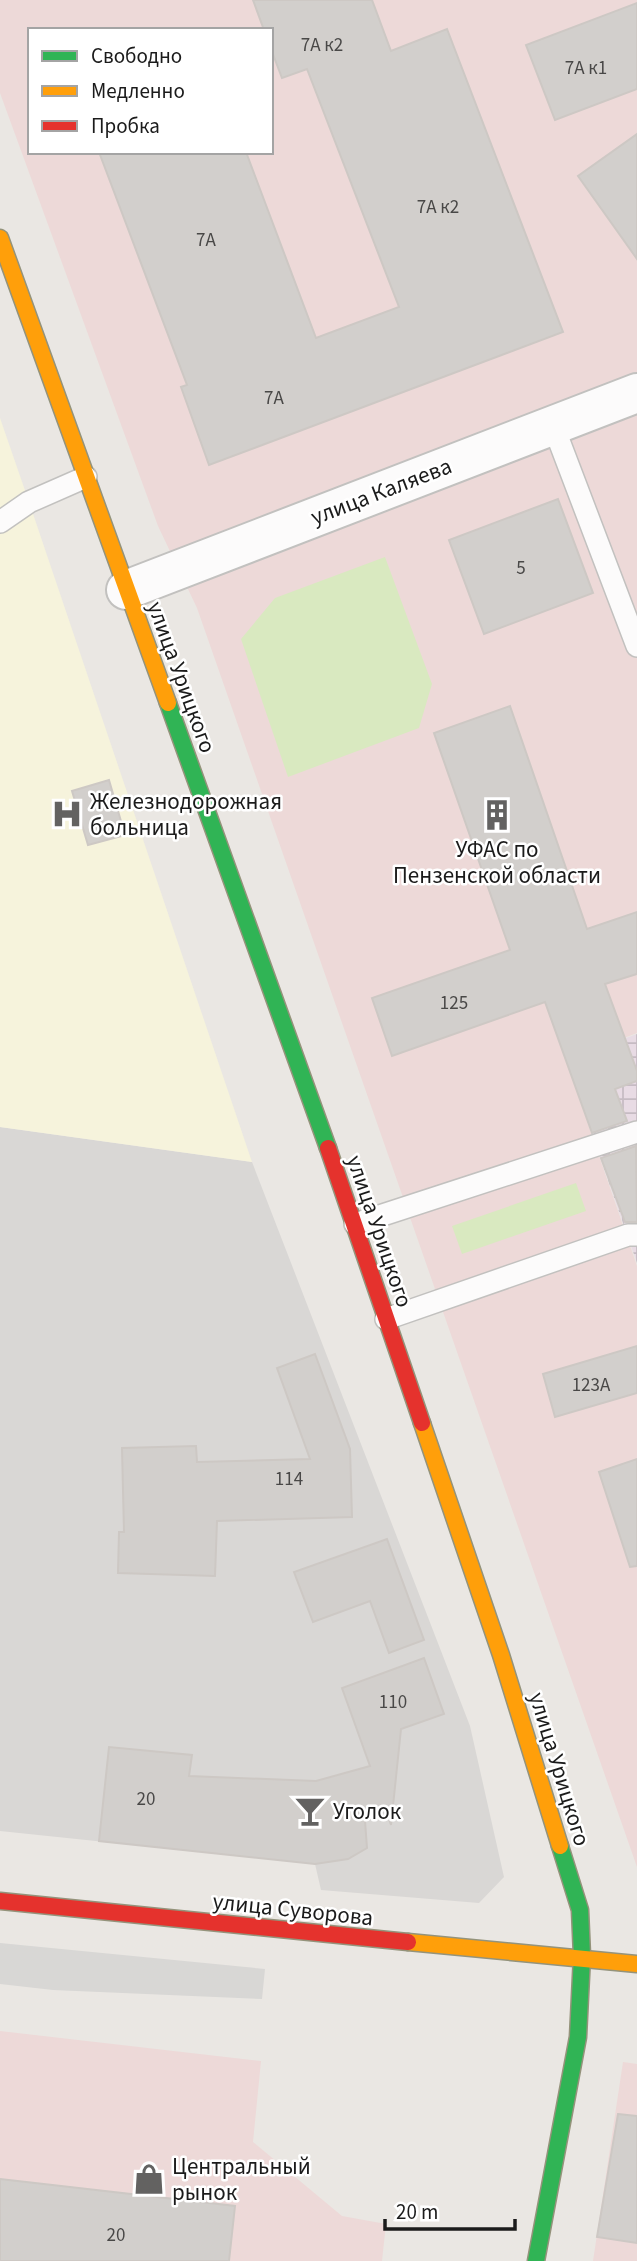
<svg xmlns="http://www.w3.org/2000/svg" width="637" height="2261" font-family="'Source Sans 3',sans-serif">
<defs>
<pattern id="industrial-grid" width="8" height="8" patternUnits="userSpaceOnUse" patternTransform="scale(1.75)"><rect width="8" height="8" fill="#e8dbe4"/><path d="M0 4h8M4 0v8" fill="none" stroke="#c6bbc3"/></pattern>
</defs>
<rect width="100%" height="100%" fill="#eae7e3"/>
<path fill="#d9d7d5" d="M 0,1127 L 252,1162 L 470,1726 L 504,1877 L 479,1903 L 321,1890 L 315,1864 L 0,1831 Z"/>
<path fill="#edd9d8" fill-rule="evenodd" d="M 0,0 L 637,0 L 637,1033 L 566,1060 L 637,1266 L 637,1867 L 197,608 L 158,526 L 0,93 ZM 30,30 L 271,30 L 271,152 L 30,152 Z
M 0,2031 L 261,2061 L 253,2142 L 342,2216 L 386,2224 L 382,2261 L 0,2261 Z
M 623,2062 L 637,2064 L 637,2261 L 593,2261 Z"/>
<path fill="url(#industrial-grid)" d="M 637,1034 L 637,1263 L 566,1060 Z"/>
<path fill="#f6f3dc" d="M 0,418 L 29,502 L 252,1162 L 0,1127 Z"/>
<path fill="#d9e9c0" d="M 385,557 L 432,684 L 419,728 L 288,777 L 241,639 L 275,598 Z
M 576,1183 L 586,1211 L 462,1254 L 452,1226 Z"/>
<path fill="#d8d7d5" d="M 0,1943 L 265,1969 L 262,1999 L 53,1990 L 0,1984 Z"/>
<path fill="#d2cfcc" stroke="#cdc8c4" stroke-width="2" d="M 253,0 L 372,0 L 391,51 L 447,29 L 563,332 L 209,465 L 181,387 L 187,385 L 99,152 L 246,152 L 316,338 L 399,307 L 307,69 L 282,78 L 271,49 L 271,30 L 264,30 Z
M 637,3 L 637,89 L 555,120 L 526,45 Z
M 637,134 L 637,259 L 578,176 Z
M 558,499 L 593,593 L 484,634 L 449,540 Z
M 510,706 L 587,929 L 637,912 L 637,974 L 605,984 L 637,1071 L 637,1081 L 615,1089 L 627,1121 L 592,1133 L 545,1002 L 392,1056 L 372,998 L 510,950 L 434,733 Z
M 109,780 L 125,835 L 88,845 L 72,791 Z
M 636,1146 L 637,1222 L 625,1222 L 601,1158 Z
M 637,1346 L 637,1393 L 555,1417 L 543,1374 Z
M 315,1354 L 350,1449 L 352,1517 L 217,1521 L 215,1576 L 118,1573 L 119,1532 L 124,1532 L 122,1448 L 196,1446 L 197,1462 L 310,1459 L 277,1368 Z
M 637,1459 L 637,1566 L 630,1567 L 599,1472 Z
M 387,1539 L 424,1640 L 389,1653 L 370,1601 L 313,1622 L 294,1572 Z
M 424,1658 L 444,1714 L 401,1729 L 391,1825 L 385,1807 L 365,1821 L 367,1848 L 348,1859 L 315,1864 L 99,1841 L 109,1747 L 192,1755 L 189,1776 L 316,1781 L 370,1766 L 342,1688 Z
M 618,2114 L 637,2116 L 637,2243 L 597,2237 Z
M 0,2179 L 235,2206 L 229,2261 L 0,2261 Z"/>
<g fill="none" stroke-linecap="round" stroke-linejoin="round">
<defs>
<path id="lane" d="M 553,425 L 637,646
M 0,522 L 29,502 L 86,477
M 355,1224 L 637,1132
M 386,1319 L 628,1235 L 637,1235"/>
<path id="street" d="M 126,590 L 637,393"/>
<path id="fast" d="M 168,703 L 328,1148
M 536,2261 L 578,2037 L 582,1956 L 580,1910 L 560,1846"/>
<path id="slow" d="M 0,238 L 168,703
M 422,1423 L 501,1655 L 560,1846
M 408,1942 L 637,1964"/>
<path id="jam" d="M 328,1148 L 422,1423
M 0,1901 L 408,1942"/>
</defs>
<use href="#lane" stroke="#c2c1bf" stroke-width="24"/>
<use href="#street" stroke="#c2c1bf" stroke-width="42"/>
<use href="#fast" stroke="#94937b" stroke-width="19"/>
<use href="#slow" stroke="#94937b" stroke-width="19"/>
<use href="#jam" stroke="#94937b" stroke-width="19"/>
<use href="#lane" stroke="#fcfbfb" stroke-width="21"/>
<use href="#street" stroke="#fcfbfb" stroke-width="38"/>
<use href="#fast" stroke="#30b455" stroke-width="16"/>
<use href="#slow" stroke="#ff9f0a" stroke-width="16"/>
<use href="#jam" stroke="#e5322d" stroke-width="16"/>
</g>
<defs>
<symbol id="hospital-bare" viewBox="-9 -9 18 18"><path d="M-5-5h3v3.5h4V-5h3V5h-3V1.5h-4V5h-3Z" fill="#636261" stroke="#fff" stroke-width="2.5" paint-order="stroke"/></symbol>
<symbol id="building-bare" viewBox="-9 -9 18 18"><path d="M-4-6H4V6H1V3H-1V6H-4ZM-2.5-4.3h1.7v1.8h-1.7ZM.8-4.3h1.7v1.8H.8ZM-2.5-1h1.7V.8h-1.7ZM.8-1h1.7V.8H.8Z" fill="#636261" stroke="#fff" stroke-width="2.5" paint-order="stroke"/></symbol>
<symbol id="bar-bare" viewBox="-9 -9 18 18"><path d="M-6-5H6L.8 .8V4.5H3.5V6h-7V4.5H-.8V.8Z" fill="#636261" stroke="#fff" stroke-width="2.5" paint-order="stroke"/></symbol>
<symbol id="shop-bare" viewBox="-9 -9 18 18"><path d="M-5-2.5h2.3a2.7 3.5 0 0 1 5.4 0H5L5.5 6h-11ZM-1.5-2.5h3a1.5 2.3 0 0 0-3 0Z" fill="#636261" stroke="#fff" stroke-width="2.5" paint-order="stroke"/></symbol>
</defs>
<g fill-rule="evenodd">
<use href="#hospital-bare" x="45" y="792" width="44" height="44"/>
<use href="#building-bare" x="475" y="793" width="44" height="44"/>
<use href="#bar-bare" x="288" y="1789" width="44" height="44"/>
<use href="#shop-bare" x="127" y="2157" width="44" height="44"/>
</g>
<g text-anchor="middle" stroke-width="5" stroke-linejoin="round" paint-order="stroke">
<g font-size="19" fill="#494847">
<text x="322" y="51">7А к2</text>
<text x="586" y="74">7А к1</text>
<text x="438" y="213">7А к2</text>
<text x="206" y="246">7А</text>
<text x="274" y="404">7А</text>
<text x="521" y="574">5</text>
<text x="454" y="1009">125</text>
<text x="591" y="1391">123А</text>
<text x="289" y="1485">114</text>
<text x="393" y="1708">110</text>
<text x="146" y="1805">20</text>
<text x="116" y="2241">20</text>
</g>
<g font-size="23" fill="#1b1b1b" stroke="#fff">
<text transform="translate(381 491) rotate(-21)" y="8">улица Каляева</text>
<text transform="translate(182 677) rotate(70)" y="8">улица Урицкого</text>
<text transform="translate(380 1231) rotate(71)" y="8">улица Урицкого</text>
<text transform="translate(560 1769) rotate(73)" y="8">улица Урицкого</text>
<text transform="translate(293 1909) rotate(6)" y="8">улица Суворова</text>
</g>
<g font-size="23" fill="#1b1b1b" stroke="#fff" text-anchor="start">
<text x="90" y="809">Железнодорожная<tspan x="90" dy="26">больница</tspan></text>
<text x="497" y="857" text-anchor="middle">УФАС по<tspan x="497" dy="26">Пензенской области</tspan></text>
<text x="333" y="1819">Уголок</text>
<text x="172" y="2174">Центральный<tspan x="172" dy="26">рынок</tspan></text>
</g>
</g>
<rect x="28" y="28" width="245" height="126" fill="#ffffff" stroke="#a4a4a4" stroke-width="2"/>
<rect x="42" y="51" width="35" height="10" fill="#30b455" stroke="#a4a4a4" stroke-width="2"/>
<text x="91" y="63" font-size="21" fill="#1b1b1b">Свободно</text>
<rect x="42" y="86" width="35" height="10" fill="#ff9f0a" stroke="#a4a4a4" stroke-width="2"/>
<text x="91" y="98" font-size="21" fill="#1b1b1b">Медленно</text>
<rect x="42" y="121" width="35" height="10" fill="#e5322d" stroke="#a4a4a4" stroke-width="2"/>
<text x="91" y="133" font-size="21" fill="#1b1b1b">Пробка</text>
<path d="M385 2219v10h130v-10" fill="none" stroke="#1b1b1b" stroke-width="3.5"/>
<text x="396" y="2219" font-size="21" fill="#1b1b1b" stroke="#ffffff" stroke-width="5" paint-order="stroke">20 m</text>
</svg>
